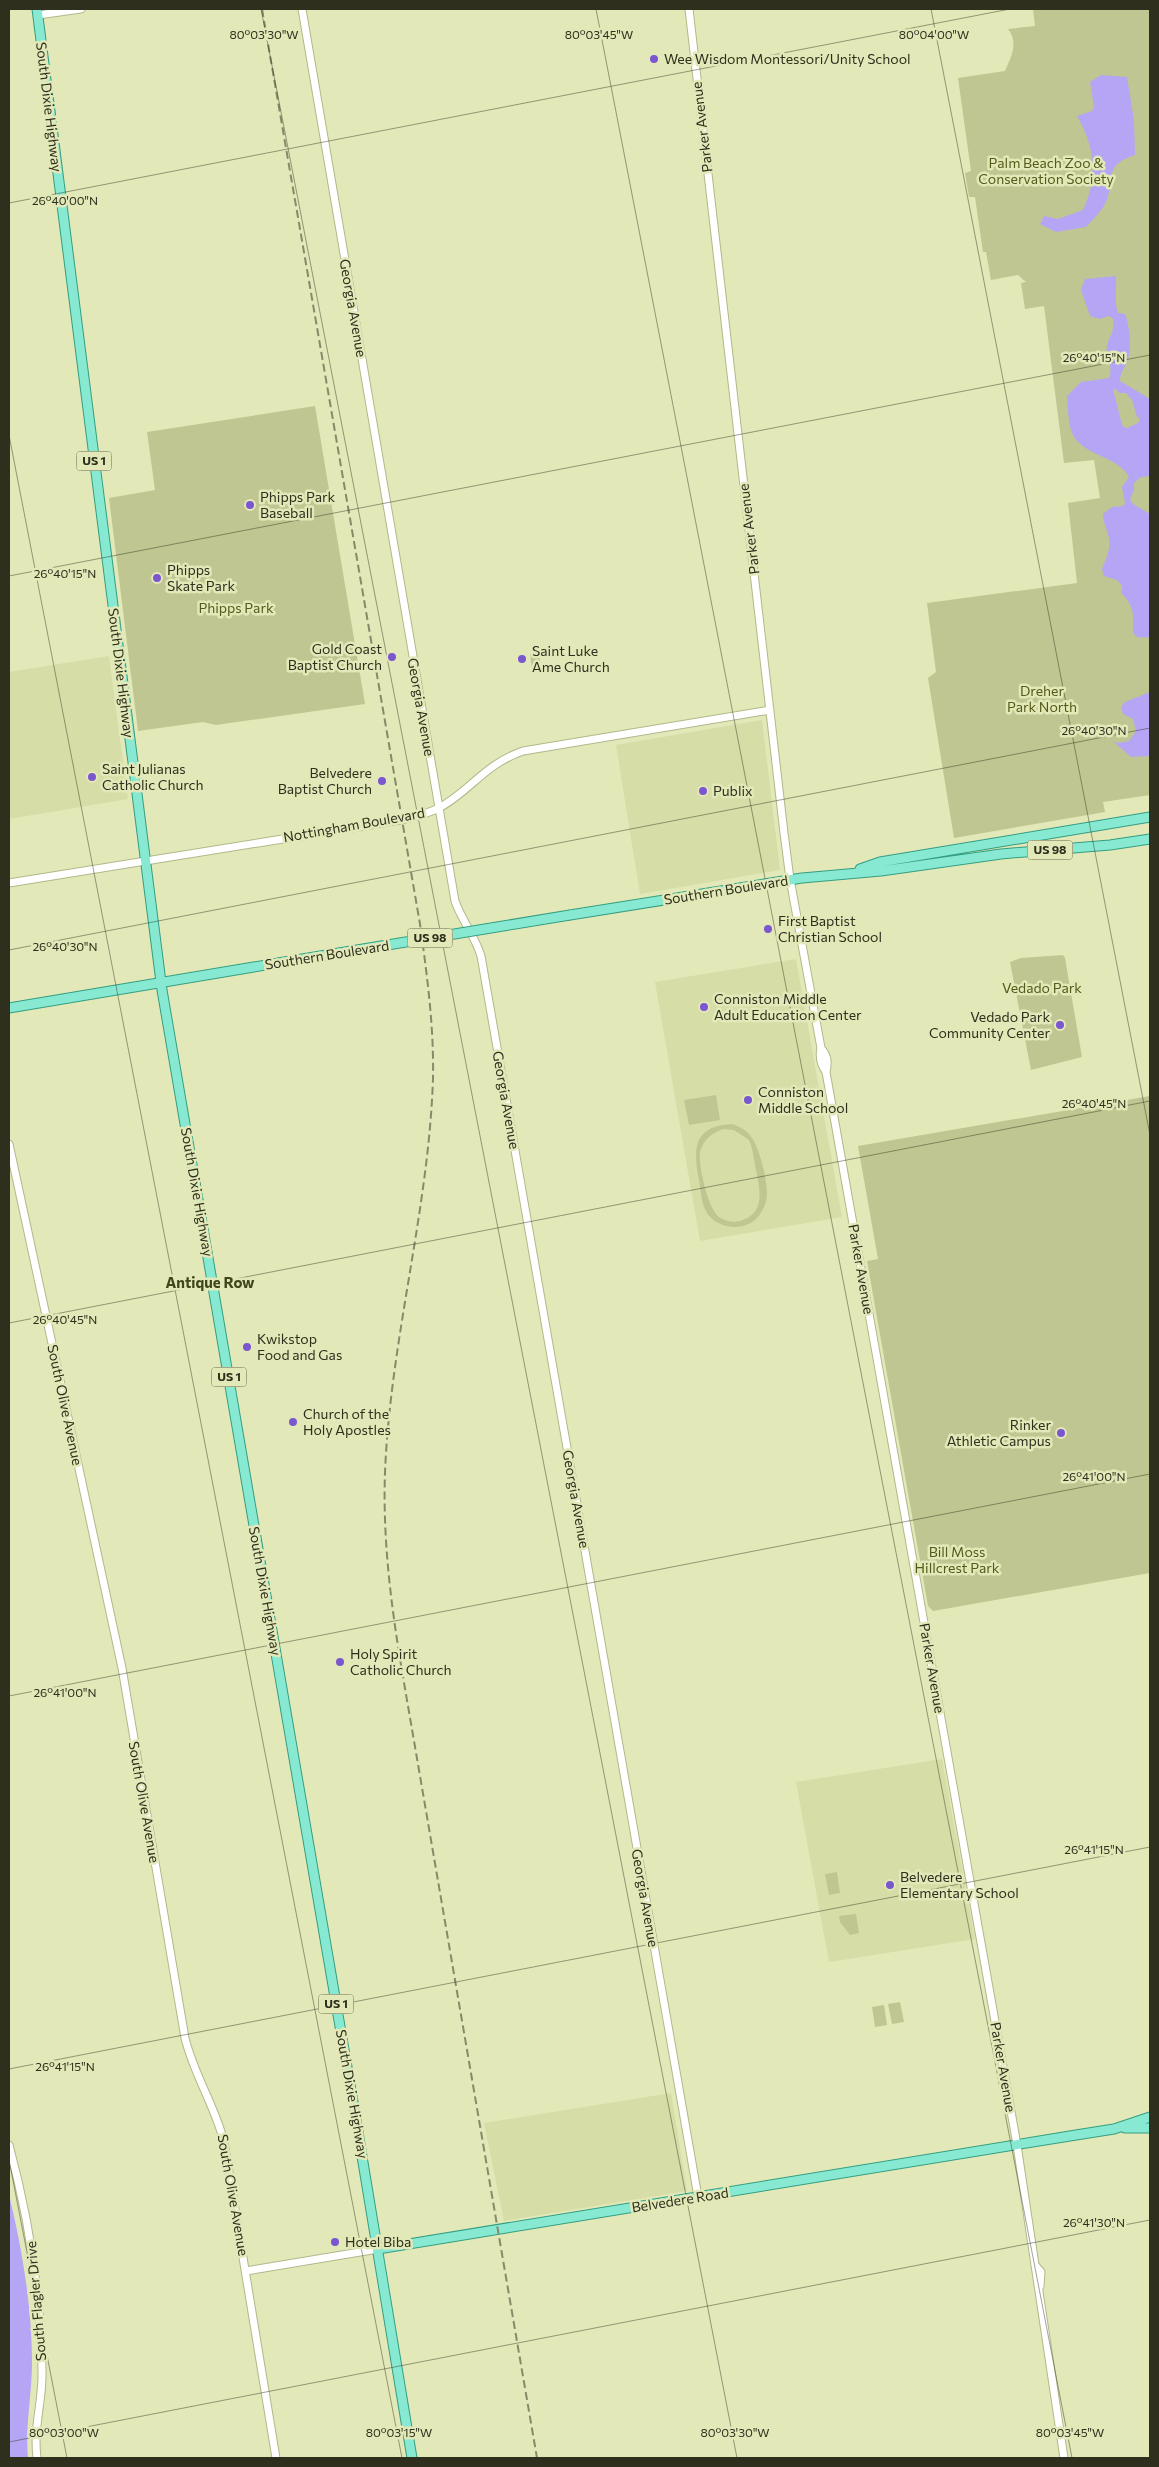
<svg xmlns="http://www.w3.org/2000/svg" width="1159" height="2467" font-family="Commissioner,sans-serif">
<rect width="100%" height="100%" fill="#e2e8b8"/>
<path fill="#d7dda6" d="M 109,656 L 128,799 L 9,819 L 9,672 Z
M 762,720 L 780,870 L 640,894 L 616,745 Z
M 796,959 L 842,1217 L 700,1241 L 655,982 Z
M 942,1759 L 975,1939 L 829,1962 L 796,1782 Z
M 671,2093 L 687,2191 L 504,2221 L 484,2123 Z"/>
<path fill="#c0c691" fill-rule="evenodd" d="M 1033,9 L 1150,9 L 1150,795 L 1103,802 L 1105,812 L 954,838 L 928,678 L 936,672 L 927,603 L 1077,583 L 1068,503 L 1100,498 L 1094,460 L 1064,463 L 1044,306 L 1025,309 L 1021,283 L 1026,282 L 1018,275 L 991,280 L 986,252 L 983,252 L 975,197 L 969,197 L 965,173 L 971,171 L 958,78 L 1005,71 C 1011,57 1019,43 1008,29 L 1035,26 Z
M 315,406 L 365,704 L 216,725 L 203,722 L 138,731 L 109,498 L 155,490 L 147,432 Z
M 539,653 L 541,668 L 532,669 L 530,654 Z
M 1063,955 L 1065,958 L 1082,1057 L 1031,1070 L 1010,962 L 1021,958 Z
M 716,1095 L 720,1120 L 689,1125 L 684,1100 Z
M 1150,1096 L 1150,1573 L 933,1611 L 928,1606 L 867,1261 L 878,1259 L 858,1146 Z
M 732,1124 C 738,1126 743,1128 748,1133 C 759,1143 767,1179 767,1194 C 767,1202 763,1211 757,1218 C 743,1232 718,1229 707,1213 C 701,1204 701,1190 699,1180 C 693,1149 693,1126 732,1124 ZM 723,1129 L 734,1130 L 749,1140 C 753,1149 754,1160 756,1170 C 760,1189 766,1214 740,1221 C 733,1223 725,1221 719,1217 C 708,1209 698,1165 700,1152 C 703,1140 712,1133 723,1129 Z
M 837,1872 L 840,1893 L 829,1895 L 825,1874 Z
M 856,1914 L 859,1933 L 850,1935 L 840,1922 L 839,1916 Z
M 900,2002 L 904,2022 L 892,2024 L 888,2004 Z
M 884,2005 L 887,2025 L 875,2027 L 872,2007 Z"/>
<path fill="#b5a5f4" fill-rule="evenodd" d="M 1101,75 L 1127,77 L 1134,120 L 1135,155 C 1102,166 1116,178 1106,202 C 1102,211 1092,220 1086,227 L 1056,232 L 1040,224 L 1044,216 L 1058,219 L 1083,210 C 1098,179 1095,146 1077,116 L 1092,111 L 1094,107 L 1090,82 Z
M 1116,276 C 1117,288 1114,302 1118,313 L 1125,314 C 1130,326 1132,350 1127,362 C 1124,369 1120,373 1120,381 L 1150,399 L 1150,476 L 1141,477 L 1134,483 L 1134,490 L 1130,499 L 1133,504 L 1150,514 L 1150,637 C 1130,640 1133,632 1133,617 C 1133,607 1128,599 1121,593 L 1122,586 L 1117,580 L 1104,576 L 1102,569 C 1106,559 1111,549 1109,538 C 1107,529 1103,523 1103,514 L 1112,507 L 1123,506 L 1125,503 L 1122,487 L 1129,477 C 1118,456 1084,456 1073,435 C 1068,425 1068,407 1067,396 L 1081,382 L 1109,378 C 1114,364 1105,358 1107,346 C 1109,335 1115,333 1113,319 L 1109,316 L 1099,319 L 1090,316 L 1081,290 L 1085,279 ZM 1116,389 L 1119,393 L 1126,393 L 1132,400 L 1137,417 L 1140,418 L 1138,423 L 1127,428 L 1123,427 C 1119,415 1117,403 1113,390 Z
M 1150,692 L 1149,756 L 1131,757 L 1113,741 L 1118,743 L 1129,741 L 1136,731 L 1133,719 L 1123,714 L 1121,707 L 1125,702 Z
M 9,2195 C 22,2248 32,2307 32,2362 C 32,2395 25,2426 28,2458 L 9,2458 Z"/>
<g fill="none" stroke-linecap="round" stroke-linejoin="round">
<defs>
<path id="minor" d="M 302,9 L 455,901 C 462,921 475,936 481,956 L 698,2197
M 689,9 L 784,833 L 790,879 L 821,1048 C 819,1057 821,1065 826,1072 L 1017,2145 L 1064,2458
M 38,15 L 81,9
M 9,883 L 401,820 C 414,817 427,814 439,808 C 472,790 483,765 523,751 L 770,710
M 821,1048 C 828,1056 828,1063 826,1072
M 9,1144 L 122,1668 L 185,2038 C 194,2075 215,2106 224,2142 L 276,2458
M 9,2145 C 29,2219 41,2294 42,2371 C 43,2401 33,2426 37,2458
M 1035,2265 L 1041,2272 L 1040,2286
M 246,2271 L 378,2249"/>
<path id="major" d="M 37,9 L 162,990 L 353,2102 L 412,2458
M 860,869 L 880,862 L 1150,817
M 570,915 L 802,878 L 881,871 L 1001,854 L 1110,845 L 1150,839
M 9,1008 L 290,961
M 1125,2128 L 1150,2128
M 378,2249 L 1076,2135 L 1114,2129 L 1150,2117"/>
</defs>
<use href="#minor" stroke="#b3b88a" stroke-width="9"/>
<use href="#major" stroke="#349e80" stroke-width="11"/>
<use href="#minor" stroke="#fff" stroke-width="7"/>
<use href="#major" stroke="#88e9d3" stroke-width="9"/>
<path stroke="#868a69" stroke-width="2" stroke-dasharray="8 4" stroke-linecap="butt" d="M 262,9 L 420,924 C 427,975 434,1026 433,1078 C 429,1204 394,1327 386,1453 C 381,1527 390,1599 402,1671 L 537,2458"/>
<defs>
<path id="major-bridge" d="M 290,961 L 570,915"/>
</defs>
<use href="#major-bridge" stroke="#349e80" stroke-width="11" stroke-linecap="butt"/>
<use href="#major-bridge" stroke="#88e9d3" stroke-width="9"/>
</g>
<path fill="none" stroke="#2e301d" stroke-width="1" stroke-opacity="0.45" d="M 261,9 L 737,2458M 596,9 L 1072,2458M 931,9 L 1150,1135M 9,203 L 1010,9M 9,435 L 402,2458M 9,576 L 1150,355M 9,950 L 1150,728M 9,1323 L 1150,1101M 9,1696 L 1150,1474M 9,2069 L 1150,1847M 9,2160 L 67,2458M 9,2442 L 1150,2220"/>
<g fill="#7a56cf" stroke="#e2e8b8" stroke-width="2">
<circle cx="654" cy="59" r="5"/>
<circle cx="250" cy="505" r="5"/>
<circle cx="157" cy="578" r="5"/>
<circle cx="392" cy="657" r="5"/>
<circle cx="522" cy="659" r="5"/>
<circle cx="92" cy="777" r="5"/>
<circle cx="382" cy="781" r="5"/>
<circle cx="703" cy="791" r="5"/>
<circle cx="768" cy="929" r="5"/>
<circle cx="704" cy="1007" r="5"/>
<circle cx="1060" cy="1025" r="5"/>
<circle cx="748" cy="1100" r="5"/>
<circle cx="247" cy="1347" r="5"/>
<circle cx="293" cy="1422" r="5"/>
<circle cx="1061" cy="1433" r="5"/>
<circle cx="340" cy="1662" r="5"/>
<circle cx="890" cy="1885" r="5"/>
<circle cx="335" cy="2242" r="5"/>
</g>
<g text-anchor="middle" stroke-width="5" stroke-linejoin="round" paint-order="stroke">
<g fill="#e2e8b8" stroke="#64674c" stroke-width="1">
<rect x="76.5" y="451.5" width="35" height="19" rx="4"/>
<rect x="1027.5" y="840.5" width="45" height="19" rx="4"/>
<rect x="407.5" y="928.5" width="45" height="19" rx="4"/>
<rect x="211.5" y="1367.5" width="35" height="19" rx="4"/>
<rect x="318.5" y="1994.5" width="35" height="19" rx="4"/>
</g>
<g font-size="12" font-weight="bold" fill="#2e301d">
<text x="94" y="465">US 1</text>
<text x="1050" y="854">US 98</text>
<text x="430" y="942">US 98</text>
<text x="229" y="1381">US 1</text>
<text x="336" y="2008">US 1</text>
</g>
<g font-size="14" fill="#2e301d" stroke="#e2e8b8" text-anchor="start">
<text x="664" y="64">Wee Wisdom Montessori/Unity School</text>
<text x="260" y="502">Phipps Park<tspan x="260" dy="16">Baseball</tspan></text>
<text x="167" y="575">Phipps<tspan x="167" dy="16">Skate Park</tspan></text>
<text x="382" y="654" text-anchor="end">Gold Coast<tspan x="382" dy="16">Baptist Church</tspan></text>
<text x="532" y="656">Saint Luke<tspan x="532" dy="16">Ame Church</tspan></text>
<text x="102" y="774">Saint Julianas<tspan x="102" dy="16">Catholic Church</tspan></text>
<text x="372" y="778" text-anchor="end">Belvedere<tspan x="372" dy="16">Baptist Church</tspan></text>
<text x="713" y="796">Publix</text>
<text x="778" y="926">First Baptist<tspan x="778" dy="16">Christian School</tspan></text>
<text x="714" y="1004">Conniston Middle<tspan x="714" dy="16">Adult Education Center</tspan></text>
<text x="1050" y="1022" text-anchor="end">Vedado Park<tspan x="1050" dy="16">Community Center</tspan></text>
<text x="758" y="1097">Conniston<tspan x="758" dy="16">Middle School</tspan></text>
<text x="257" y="1344">Kwikstop<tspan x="257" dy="16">Food and Gas</tspan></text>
<text x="303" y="1419">Church of the<tspan x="303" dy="16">Holy Apostles</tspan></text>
<text x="1051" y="1430" text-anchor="end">Rinker<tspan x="1051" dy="16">Athletic Campus</tspan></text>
<text x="350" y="1659">Holy Spirit<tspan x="350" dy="16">Catholic Church</tspan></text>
<text x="900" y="1882">Belvedere<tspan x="900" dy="16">Elementary School</tspan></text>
<text x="345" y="2247">Hotel Biba</text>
</g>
<g font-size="14" fill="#2e301d" stroke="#e2e8b8">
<text transform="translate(49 107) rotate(83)" y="5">South Dixie Highway</text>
<text transform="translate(702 127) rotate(-97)" y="5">Parker Avenue</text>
<text transform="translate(353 308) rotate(80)" y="5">Georgia Avenue</text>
<text transform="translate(749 529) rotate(-97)" y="5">Parker Avenue</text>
<text transform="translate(121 673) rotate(83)" y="5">South Dixie Highway</text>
<text transform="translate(421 707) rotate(80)" y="5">Georgia Avenue</text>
<text transform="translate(354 825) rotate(-10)" y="5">Nottingham Boulevard</text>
<text transform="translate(726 890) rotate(-9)" y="5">Southern Boulevard</text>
<text transform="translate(327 955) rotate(-9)" y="5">Southern Boulevard</text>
<text transform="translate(506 1100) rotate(80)" y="5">Georgia Avenue</text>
<text transform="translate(197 1192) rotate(80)" y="5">South Dixie Highway</text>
<text transform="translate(861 1269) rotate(80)" y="5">Parker Avenue</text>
<text transform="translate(65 1405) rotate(78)" y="5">South Olive Avenue</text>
<text transform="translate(576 1499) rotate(80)" y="5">Georgia Avenue</text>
<text transform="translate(265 1591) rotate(80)" y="5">South Dixie Highway</text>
<text transform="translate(932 1668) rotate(80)" y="5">Parker Avenue</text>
<text transform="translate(144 1802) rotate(80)" y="5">South Olive Avenue</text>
<text transform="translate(645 1898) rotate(80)" y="5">Georgia Avenue</text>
<text transform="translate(1003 2067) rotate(80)" y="5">Parker Avenue</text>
<text transform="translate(352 2094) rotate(80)" y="5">South Dixie Highway</text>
<text transform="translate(233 2195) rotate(80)" y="5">South Olive Avenue</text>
<text transform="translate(680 2200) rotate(-9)" y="5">Belvedere Road</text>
<text transform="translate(36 2301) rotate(-95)" y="5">South Flagler Drive</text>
</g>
<g font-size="14" fill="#565a1a" stroke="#e2e8b8">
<text x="1046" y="168">Palm Beach Zoo &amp;<tspan x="1046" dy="16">Conservation Society</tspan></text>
<text x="236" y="613">Phipps Park</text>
<text x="1042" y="696">Dreher<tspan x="1042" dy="16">Park North</tspan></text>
<text x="1042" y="993">Vedado Park</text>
<text x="957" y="1557">Bill Moss<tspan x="957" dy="16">Hillcrest Park</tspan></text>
</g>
<g font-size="15" font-weight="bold" fill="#42451b" stroke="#e2e8b8">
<text x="210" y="1288">Antique Row</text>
</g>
</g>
<g font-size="12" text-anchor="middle" fill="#2e301d" stroke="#e2e8b8" stroke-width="5" stroke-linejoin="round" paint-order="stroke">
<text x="264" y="39">80°03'30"W</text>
<text x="599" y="39">80°03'45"W</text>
<text x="934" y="39">80°04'00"W</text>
<text x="65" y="205">26°40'00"N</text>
<text x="1094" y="362">26°40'15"N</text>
<text x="65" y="578">26°40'15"N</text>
<text x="1094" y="735">26°40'30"N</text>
<text x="65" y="951">26°40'30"N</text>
<text x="1094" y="1108">26°40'45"N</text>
<text x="65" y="1324">26°40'45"N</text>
<text x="1094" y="1481">26°41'00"N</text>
<text x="65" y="1697">26°41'00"N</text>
<text x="1094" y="1854">26°41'15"N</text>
<text x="65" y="2071">26°41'15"N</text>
<text x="1094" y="2227">26°41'30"N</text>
<text x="64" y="2437">80°03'00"W</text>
<text x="399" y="2437">80°03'15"W</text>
<text x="735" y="2437">80°03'30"W</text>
<text x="1070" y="2437">80°03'45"W</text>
</g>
<rect width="1159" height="2467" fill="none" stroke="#2e301d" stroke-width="20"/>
</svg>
